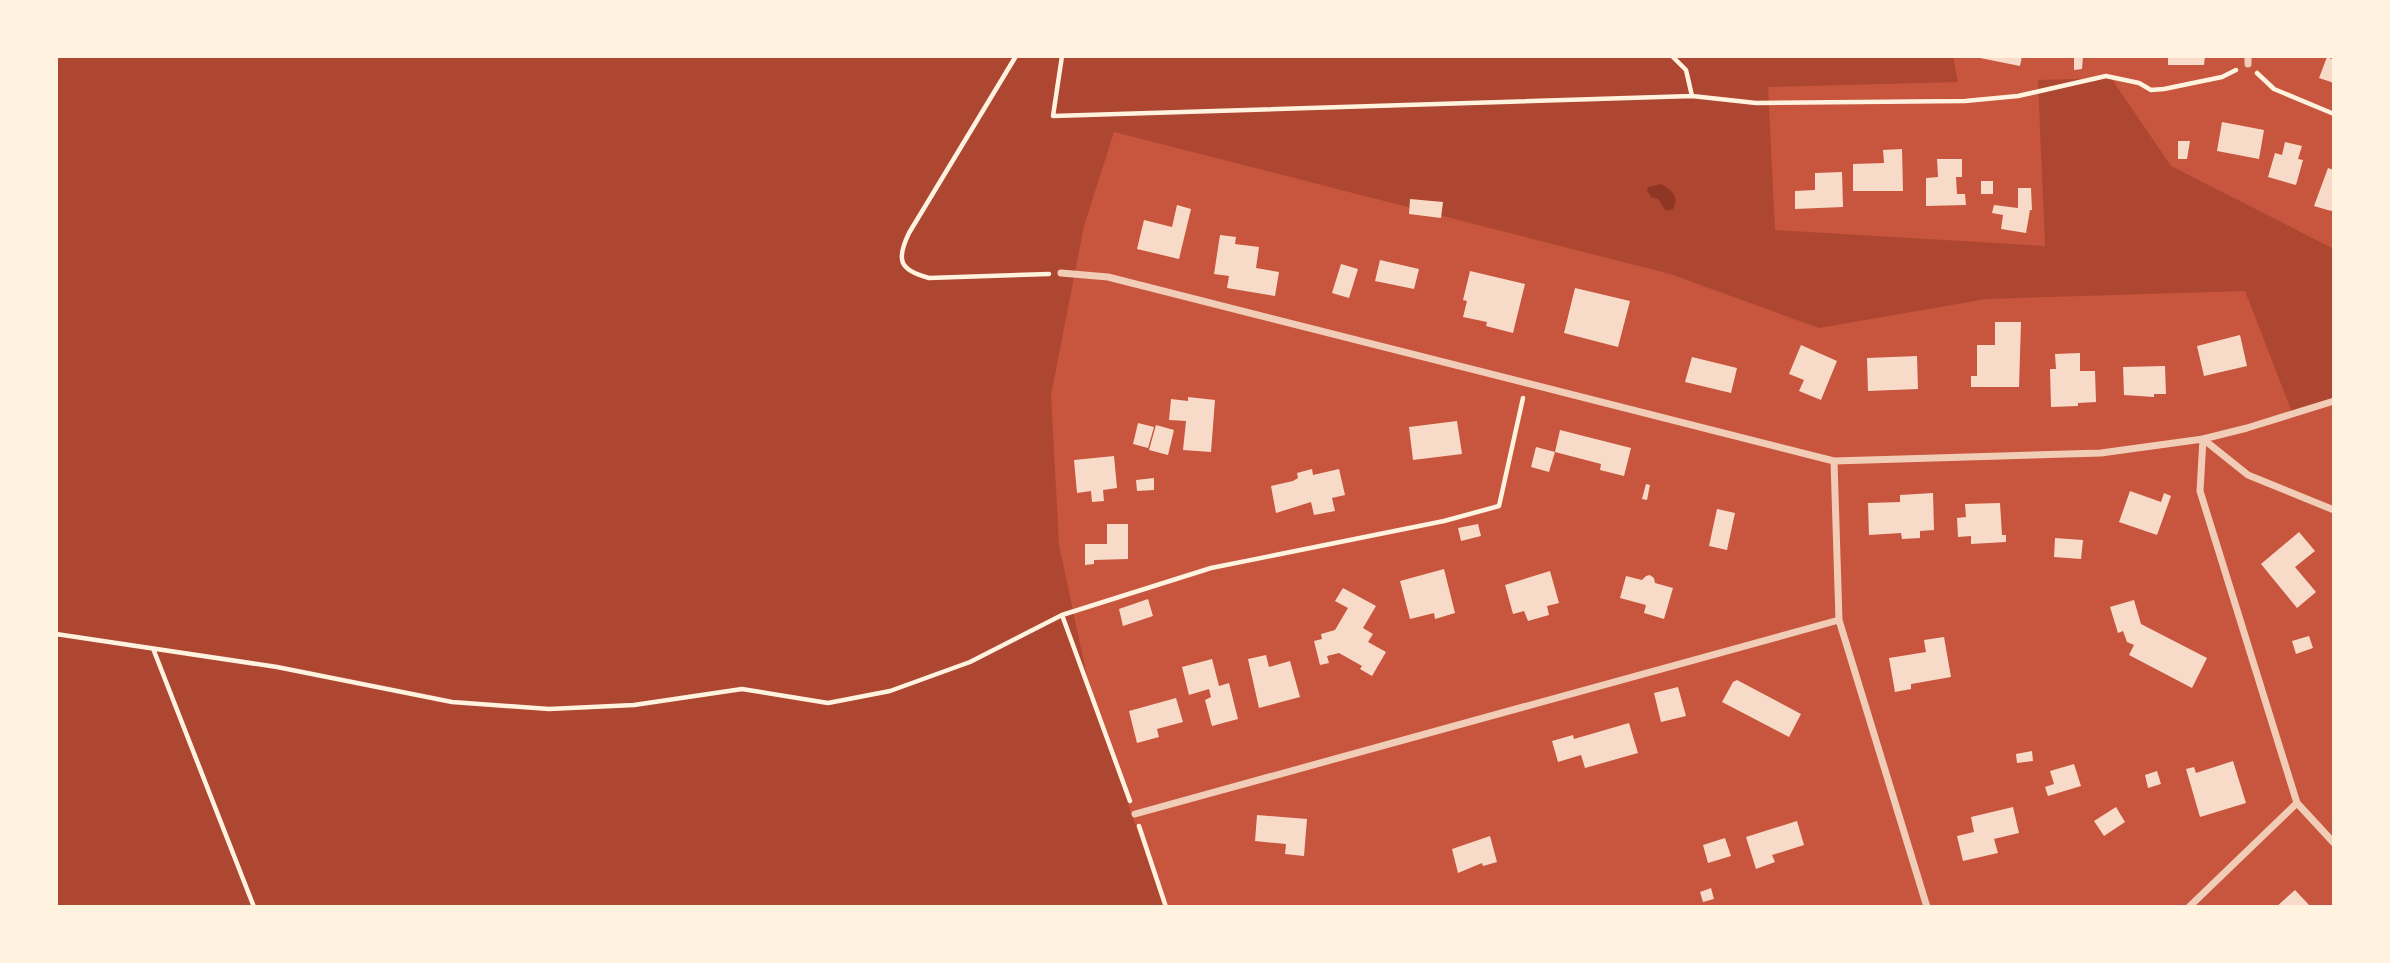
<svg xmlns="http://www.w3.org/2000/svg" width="2390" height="963" font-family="Roboto,sans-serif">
<rect width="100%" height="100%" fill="#c8553d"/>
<path fill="#ae4732" d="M 56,56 L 1953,56 L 1958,82 L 1768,87 L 1775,230 L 2045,246 L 2038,80 L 2111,78 L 2171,166 L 2334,249 L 2334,401 L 2293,415 L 2245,291 L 1986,299 L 1819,328 L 1670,274 L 1114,132 L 1084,226 L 1051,395 L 1059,545 L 1092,700 L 1164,907 L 56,907 Z"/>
<path fill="#8f3625" d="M 1661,184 C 1672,190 1680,197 1673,209 L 1666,211 L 1658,199 L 1651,197 L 1647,190 L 1648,187 Z"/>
<path fill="#f7dbc8" d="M 1970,56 L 2022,56 L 2020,66 Z
M 2074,56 L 2083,56 L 2082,69 L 2074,70 Z
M 2168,56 L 2205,56 L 2204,65 L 2168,65 Z
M 2327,57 L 2334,60 L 2334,83 L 2319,78 Z
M 2222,122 L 2264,130 L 2259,159 L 2217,151 Z
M 2178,141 L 2190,141 L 2187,159 L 2178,159 Z
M 2285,142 L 2302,146 L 2298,159 L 2303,160 L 2296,185 L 2268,177 L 2275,153 L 2282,155 Z
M 1902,149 L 1903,191 L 1853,191 L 1853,164 L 1884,163 L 1883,150 Z
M 1937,159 L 1962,159 L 1962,177 L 1956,177 L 1957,194 L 1965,194 L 1966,205 L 1926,206 L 1926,178 L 1938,177 Z
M 2328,168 L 2334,170 L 2334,208 L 2331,211 L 2314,206 Z
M 1842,172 L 1843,207 L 1795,209 L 1795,191 L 1815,190 L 1815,173 Z
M 1981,181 L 1993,181 L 1993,194 L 1981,194 Z
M 2018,188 L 2031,188 L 2032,210 L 2030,210 L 2026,233 L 2001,229 L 2003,215 L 1992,213 L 1994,205 L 2018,208 Z
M 1410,199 L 1443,202 L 1441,218 L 1409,214 Z
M 1177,205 L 1191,209 L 1179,259 L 1137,249 L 1144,220 L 1172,227 Z
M 1220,235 L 1236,237 L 1235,244 L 1259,247 L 1256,268 L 1279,272 L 1275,296 L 1227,288 L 1229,276 L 1214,274 Z
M 1380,260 L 1419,269 L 1414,289 L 1375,281 Z
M 1341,264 L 1358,269 L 1349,298 L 1332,293 Z
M 1470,271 L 1525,284 L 1513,333 L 1486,326 L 1487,322 L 1463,317 L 1467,301 L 1463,300 Z
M 1575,288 L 1630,301 L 1618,347 L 1564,333 Z
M 1995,322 L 2021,322 L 2019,387 L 1971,387 L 1971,376 L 1977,376 L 1977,345 L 1995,345 Z
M 2240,335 L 2247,366 L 2204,376 L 2197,346 Z
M 1801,345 L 1837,361 L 1821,400 L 1799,391 L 1804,380 L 1789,374 Z
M 2080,353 L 2080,371 L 2095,371 L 2096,402 L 2078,403 L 2078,406 L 2051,407 L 2050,369 L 2056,369 L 2055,354 Z
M 1917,356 L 1918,389 L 1868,391 L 1867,358 Z
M 1692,357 L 1737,368 L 1731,393 L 1685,382 Z
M 2165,366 L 2166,394 L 2154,394 L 2154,397 L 2124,395 L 2123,367 Z
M 1188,397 L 1215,400 L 1211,452 L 1183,450 L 1186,421 L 1169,420 L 1171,399 L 1188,401 Z
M 1457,421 L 1462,454 L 1413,460 L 1409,427 Z
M 1138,423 L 1154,427 L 1148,448 L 1133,444 Z
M 1156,425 L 1174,430 L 1168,455 L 1149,450 Z
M 1560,430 L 1631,448 L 1624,476 L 1600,470 L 1601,464 L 1555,452 Z
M 1536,447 L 1555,452 L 1549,472 L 1531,467 Z
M 1114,456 L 1117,488 L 1103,490 L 1104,501 L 1092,502 L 1091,491 L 1077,493 L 1074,460 Z
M 1312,469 L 1313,475 L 1339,469 L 1345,495 L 1332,498 L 1335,511 L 1314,515 L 1311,502 L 1276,513 L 1271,486 L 1293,481 L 1298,478 L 1297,473 Z
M 1154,478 L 1154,490 L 1137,491 L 1136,480 Z
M 1646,484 L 1650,485 L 1647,500 L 1642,499 Z
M 2130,491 L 2161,502 L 2164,493 L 2171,496 L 2157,535 L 2119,522 Z
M 1933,493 L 1934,530 L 1920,531 L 1920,538 L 1902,539 L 1901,533 L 1869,535 L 1868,503 L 1900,502 L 1900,495 Z
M 2000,503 L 2002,535 L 2006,535 L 2006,542 L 1971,544 L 1971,536 L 1958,537 L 1957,518 L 1966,517 L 1965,504 Z
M 1717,509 L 1735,513 L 1727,550 L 1709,546 Z
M 1107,524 L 1128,524 L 1128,559 L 1094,560 L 1094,564 L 1085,565 L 1085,544 L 1107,544 Z
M 1478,524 L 1481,536 L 1461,541 L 1458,528 Z
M 2299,532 L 2315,551 L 2295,567 L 2316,592 L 2297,608 L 2261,564 Z
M 2055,538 L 2083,540 L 2081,559 L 2054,557 Z
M 1444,569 L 1455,613 L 1435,619 L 1434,613 L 1410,619 L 1400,581 Z
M 1550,571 L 1559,603 L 1547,606 L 1549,615 L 1528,621 L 1524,611 L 1513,614 L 1505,585 Z
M 1650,575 L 1654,578 L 1655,583 L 1673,588 L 1664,619 L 1644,613 L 1646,605 L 1620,598 L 1626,576 L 1642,580 L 1646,576 Z
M 1343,588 L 1376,606 L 1363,628 L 1373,634 L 1368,642 L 1386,652 L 1372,676 L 1360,669 L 1362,666 L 1339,653 L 1327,656 L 1329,663 L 1320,665 L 1314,641 L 1322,639 L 1321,634 L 1335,630 L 1348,608 L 1335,601 Z
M 1148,599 L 1153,616 L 1123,626 L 1119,609 Z
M 2134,600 L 2141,624 L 2207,658 L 2192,688 L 2129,655 L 2134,645 L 2127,642 L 2123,631 L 2118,633 L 2110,607 Z
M 2309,636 L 2313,648 L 2296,654 L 2292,641 Z
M 1944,637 L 1951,677 L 1911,684 L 1911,689 L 1895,692 L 1889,658 L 1926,652 L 1924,640 Z
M 1266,655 L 1269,667 L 1290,661 L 1300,697 L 1259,708 L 1248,659 Z
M 1212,659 L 1219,686 L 1229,683 L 1238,719 L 1212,726 L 1205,700 L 1211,697 L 1209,689 L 1189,695 L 1182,667 Z
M 1737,680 L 1801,714 L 1789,737 L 1722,702 L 1733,682 Z
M 1678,687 L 1686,716 L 1661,722 L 1654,693 Z
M 1176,698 L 1183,722 L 1157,729 L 1159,737 L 1137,743 L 1129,711 Z
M 1629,723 L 1638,753 L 1585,768 L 1581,755 L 1558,762 L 1552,741 L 1573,735 L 1574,739 Z
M 2032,751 L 2033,761 L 2017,763 L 2016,754 Z
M 2233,761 L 2246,803 L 2200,817 L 2186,769 L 2194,767 L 2196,773 Z
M 2074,764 L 2081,786 L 2048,796 L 2045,787 L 2054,784 L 2050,771 Z
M 2157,771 L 2161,784 L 2148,788 L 2145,775 Z
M 2013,807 L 2019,833 L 1994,839 L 1998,853 L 1963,861 L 1957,836 L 1974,832 L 1971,817 Z
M 2116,807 L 2125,822 L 2104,836 L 2094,821 Z
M 1257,815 L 1307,819 L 1304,856 L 1285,854 L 1286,844 L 1255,841 Z
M 1797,821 L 1804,845 L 1772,855 L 1775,862 L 1756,869 L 1746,837 Z
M 1490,836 L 1497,862 L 1483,866 L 1482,863 L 1458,873 L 1452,849 Z
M 1725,838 L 1731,856 L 1708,863 L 1703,845 Z
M 1711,888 L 1714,899 L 1703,902 L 1700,892 Z
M 2295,890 L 2311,907 L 2276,907 Z"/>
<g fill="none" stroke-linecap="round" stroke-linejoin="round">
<path stroke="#fff3e0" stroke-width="4.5" d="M 1016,56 L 909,233 C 896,260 899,270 929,278 L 1049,274
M 1062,56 L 1053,116 L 1692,96 L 1756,103 L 1965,101 L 2018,96 L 2106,76 L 2139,83 L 2151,90 L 2164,89 L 2222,77 L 2236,70
M 1672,56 L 1686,70 L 1692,96
M 2257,73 L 2274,89 L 2334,114
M 1062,615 L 1130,801
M 56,634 L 277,667 L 452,702 L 549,709 L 634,705 L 742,689 L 828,703 L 890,691 L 970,662 L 1062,615 L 1211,568 L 1444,521 L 1499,506 L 1523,398
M 154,651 L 254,907
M 1139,826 L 1166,907"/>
<path stroke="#f1ccb7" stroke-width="7" d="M 2248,64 L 2248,56
M 1061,273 L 1108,277 L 1834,461 L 2101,453 L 2203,439 L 2247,428 L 2334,401
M 2203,439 L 2200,491 L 2297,803 L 2334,843
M 2203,439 L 2248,475 L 2334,510
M 1834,461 L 1839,620 L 1927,907
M 1135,814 L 1839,620
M 2189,907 L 2297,803"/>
</g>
<rect width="2390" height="963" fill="none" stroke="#fff3e0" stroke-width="116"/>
</svg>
